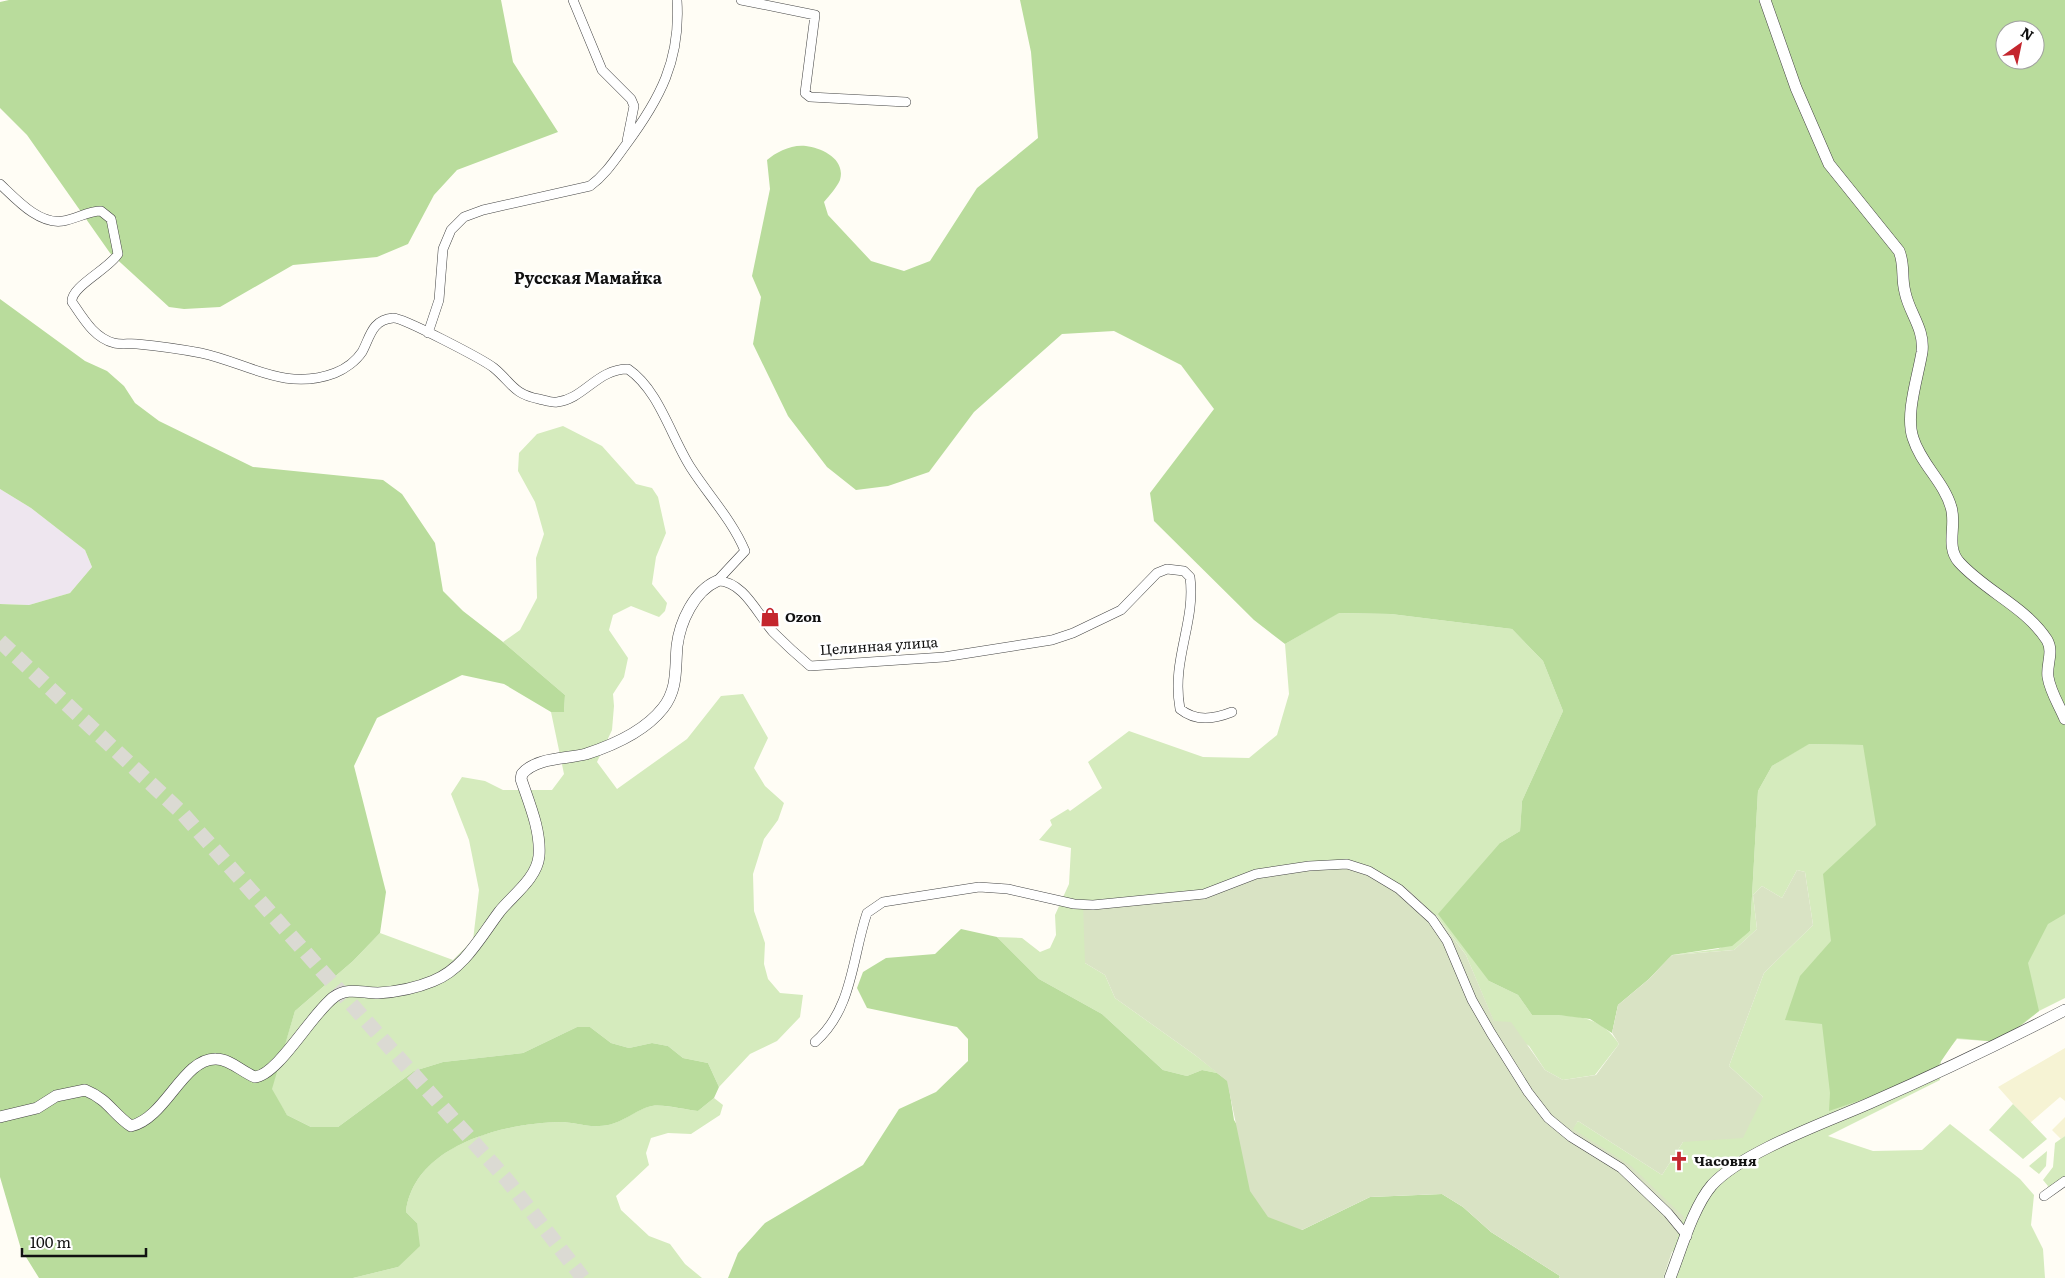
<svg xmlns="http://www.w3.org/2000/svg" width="2065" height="1278" font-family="Literata,serif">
<rect width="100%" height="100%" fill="#fffdf5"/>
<path fill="#eee6ef" d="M 0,489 L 31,508 L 85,550 L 92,567 L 70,593 L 29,605 L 0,604 Z"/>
<path fill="#f6f3d4" d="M 2065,1048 L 2065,1101 L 2060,1097 L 2030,1123 L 1998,1087 Z
M 2065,1117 L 2065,1136 L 2061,1139 L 2052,1130 Z"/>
<path fill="#d5ebbd" d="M 563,426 L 602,446 L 636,484 L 652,488 L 658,497 L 666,533 L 656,557 L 652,584 L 667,603 L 665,611 L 659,617 L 631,606 L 613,615 L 609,630 L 628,658 L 624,677 L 613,694 L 614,706 L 612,730 L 597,762 L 617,789 L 687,739 L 721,696 L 743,694 L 768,738 L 754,768 L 765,786 L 784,803 L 778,820 L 764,839 L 753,874 L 754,911 L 765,943 L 764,964 L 768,979 L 780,993 L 803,995 L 800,1017 L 777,1041 L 750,1054 L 719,1087 L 708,1063 L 683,1058 L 668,1046 L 652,1043 L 629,1048 L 611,1043 L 590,1027 L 577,1027 L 523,1053 L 443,1062 L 414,1071 L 338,1127 L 311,1127 L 287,1115 L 271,1090 L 295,1011 L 353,961 L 380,933 L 453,960 L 473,940 L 479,890 L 469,840 L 451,794 L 462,777 L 485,781 L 503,790 L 552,790 L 564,774 L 551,712 L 564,712 L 565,695 L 503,642 L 520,630 L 537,598 L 536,558 L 544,534 L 535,502 L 518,471 L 519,453 L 537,434 Z
M 1338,613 L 1391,614 L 1512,629 L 1543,661 L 1563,711 L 1522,801 L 1520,831 L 1500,843 L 1489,981 L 1518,995 L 1532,1015 C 1566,1015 1599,1012 1619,1044 L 1595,1075 L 1563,1080 L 1545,1070 L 1529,1046 L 1494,1022 L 1466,955 L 1436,915 L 1085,963 L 1105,975 L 1115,998 L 1195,1055 L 1228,1081 L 1217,1073 L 1202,1070 L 1187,1076 L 1163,1070 L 1102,1014 L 1039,979 L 997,937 L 1022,938 L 1040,952 L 1050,948 L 1056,935 L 1055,915 L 1069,884 L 1071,848 L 1039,840 L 1052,825 L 1050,820 L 1068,809 L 1070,811 L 1102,788 L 1088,762 L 1129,731 L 1203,757 L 1249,758 L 1277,735 L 1289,694 L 1285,644 Z
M 1808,744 L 1876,745 L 2065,761 L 2065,998 L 2039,1011 L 2001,1042 L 1957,1039 L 1941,1059 L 1940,1080 L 1828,1136 L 1873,1151 L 1922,1150 L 1950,1124 L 2020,1179 L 2034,1195 L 2031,1225 L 2043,1249 L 2045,1278 L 1663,1278 L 1673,1252 L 1572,1129 L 1578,1121 L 1662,1175 L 1683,1142 L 1763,1097 L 1729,1066 L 1764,973 L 1813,925 L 1805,872 L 1797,870 L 1782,898 L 1762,886 L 1753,895 L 1757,929 L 1734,950 L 1673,955 L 1656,972 L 1672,955 L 1718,949 L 1750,931 L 1758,791 L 1772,766 Z
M 714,1098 L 723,1105 L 720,1115 L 691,1134 L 668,1133 L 651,1138 L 646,1153 L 649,1165 L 616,1196 L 621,1210 L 649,1236 L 670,1244 L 685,1264 L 702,1278 L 353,1278 L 398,1267 L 417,1223 L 406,1212 C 414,1145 503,1123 561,1122 C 573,1122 586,1127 599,1126 C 621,1126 634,1109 652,1106 C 663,1104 686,1110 698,1111 Z
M 2013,1104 L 2047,1139 L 2023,1159 L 1989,1130 Z
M 2065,1136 L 2065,1178 L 2046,1192 L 2048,1186 L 2043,1180 L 2053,1167 L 2055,1143 Z
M 2047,1151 L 2046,1166 L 2039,1174 L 2029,1166 Z"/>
<path fill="#b9dc9c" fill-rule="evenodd" d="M 9,0 L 501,0 L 513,62 L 558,132 L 457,170 L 434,195 L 408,244 L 377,257 L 293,265 L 220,307 L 184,309 L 169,307 L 110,253 L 27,135 L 0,108 L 0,2 Z
M 1020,0 L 2065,0 L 2065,914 L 2048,924 L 2028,963 L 2039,1011 L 1999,1042 L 1957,1038 L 1931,1076 L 1829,1111 L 1830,1093 L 1822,1024 L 1785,1020 L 1800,976 L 1831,941 L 1823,874 L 1876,825 L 1863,745 L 1809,744 L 1772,766 L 1758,791 L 1750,931 L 1732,946 L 1672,955 L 1649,979 L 1618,1005 L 1612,1033 L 1590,1019 L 1558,1015 L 1532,1015 L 1518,995 L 1489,981 L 1438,914 L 1500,843 L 1520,831 L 1522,801 L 1563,711 L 1543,661 L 1512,629 L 1391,614 L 1339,613 L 1285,644 L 1254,620 L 1154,521 L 1150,493 L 1214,409 L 1181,365 L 1114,331 L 1062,334 L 974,412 L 929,472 L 888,486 L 856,490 L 827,467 L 788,416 L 753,344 L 761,297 L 752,276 L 770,189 L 767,160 C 776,152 792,144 806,146 C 822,148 846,159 840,180 C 837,187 829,196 824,202 L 828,215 L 871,261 L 904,271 L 930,261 L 977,188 L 1038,138 L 1031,52 ZM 2005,30 L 2035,30 L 2035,60 L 2005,60 Z
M 0,299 L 85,361 L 107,371 L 124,386 L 135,403 L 159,421 L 253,467 L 383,480 L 402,494 L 435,543 L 443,591 L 463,611 L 503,642 L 565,695 L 564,712 L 551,712 L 504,684 L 462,675 L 377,718 L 354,766 L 386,892 L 380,933 L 353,961 L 295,1011 L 272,1089 L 287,1115 L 311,1127 L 338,1127 L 414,1071 L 443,1062 L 523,1053 L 577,1027 L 590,1027 L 611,1043 L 629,1048 L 652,1043 L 668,1046 L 683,1058 L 708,1063 L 719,1087 L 714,1098 L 698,1111 C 686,1110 664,1104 652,1106 C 635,1109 621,1126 599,1126 C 586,1127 573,1122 561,1122 C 504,1123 414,1145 406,1212 L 417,1223 L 420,1246 L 398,1267 L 353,1278 L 39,1278 L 21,1249 L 0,1177 L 0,604 L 29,605 L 70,593 L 92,567 L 85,550 L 31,508 L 0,489 Z
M 961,929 L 997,937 L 1039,979 L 1102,1014 L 1163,1070 L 1187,1076 L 1202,1070 L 1217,1073 L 1228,1081 L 1234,1120 L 1302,1230 L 1370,1197 L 1442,1194 L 1463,1207 L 1491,1232 L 1560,1276 L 1559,1278 L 728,1278 L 738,1253 L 765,1223 L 863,1165 L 899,1109 L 936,1092 L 968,1061 L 968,1039 L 957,1027 L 867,1008 L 857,988 L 863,972 L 886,958 L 935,954 Z"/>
<path fill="#d9e3c4" d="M 1325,861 L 1364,864 L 1407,888 L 1438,918 L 1466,955 L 1494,1021 L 1511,1022 L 1545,1070 L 1563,1080 L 1596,1075 L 1619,1044 L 1612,1033 L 1618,1005 L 1649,979 L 1669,958 L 1673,955 L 1734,950 L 1757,929 L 1753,895 L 1762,886 L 1782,898 L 1797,870 L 1805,872 L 1813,925 L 1764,973 L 1729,1066 L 1763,1097 L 1743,1138 L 1683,1142 L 1662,1175 L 1578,1121 L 1573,1129 L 1630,1165 L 1684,1217 L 1663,1278 L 1559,1278 L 1560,1276 L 1491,1232 L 1463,1207 L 1442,1194 L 1370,1197 L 1302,1230 L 1268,1217 L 1250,1191 L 1227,1081 L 1195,1055 L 1115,998 L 1105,975 L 1085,963 L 1083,904 L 1196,895 L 1252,871 Z"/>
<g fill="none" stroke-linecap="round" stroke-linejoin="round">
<path stroke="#dbdad3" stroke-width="15" stroke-dasharray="15 8" stroke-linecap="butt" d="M 0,641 L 183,814 L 507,1180 L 583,1278"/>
<defs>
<path id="minor" d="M 573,0 L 602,70 L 631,99 L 634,106 L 627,141
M 741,0 L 815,15 L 805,93 L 810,97 L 906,102
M 0,184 C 16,199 39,225 63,221 C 76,219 88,211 101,211 L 111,219 L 118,254 C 109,269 70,287 72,302 C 83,318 94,338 114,343 C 121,345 130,343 137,344 C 158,346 180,349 201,353 C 248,363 285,392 335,373 C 345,369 356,361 362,352 C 370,338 371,320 393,318 C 402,317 484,360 494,368 C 512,383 513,394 539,399 C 544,400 552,403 557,402 C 584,399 597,369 628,369 C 659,390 671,437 691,468 C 709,496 732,520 745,551 L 717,581
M 428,333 L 439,300 L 443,249 L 451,230 L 464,217 L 483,210 L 590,186 C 605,175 614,161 625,146 C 660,99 681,60 677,0
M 717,581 C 743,580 758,615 773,632 C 785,644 797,655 810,666 L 944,657 L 1052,640 L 1073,633 L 1121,610 L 1157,573 L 1167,569 L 1184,571 L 1190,577 C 1196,623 1171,659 1180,709 C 1196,722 1214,719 1232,712
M 815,1042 C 853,1009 852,957 867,913 L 883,902 L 979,887 L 1008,889 L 1074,904 L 1093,905 L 1204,894 L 1256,874 L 1309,866 L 1347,864 L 1369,871 L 1399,889 L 1432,919 L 1447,941 L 1472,1000 L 1491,1033 L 1528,1092 L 1548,1118 L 1571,1137 L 1621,1168 L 1668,1213 L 1687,1236
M 2044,1196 L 2065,1181"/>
<path id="tertiary" d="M 1765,0 L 1796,88 L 1829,164 L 1899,251 C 1905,265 1901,277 1905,292 C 1909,313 1925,329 1922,352 C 1918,377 1905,414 1913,438 C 1921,464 1944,482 1951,507 C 1957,525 1945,546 1959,562 C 1985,591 2026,607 2047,640 C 2054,652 2046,665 2048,677 C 2050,691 2059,705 2065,719
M 0,1117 L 37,1108 L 56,1096 L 85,1090 C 109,1100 112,1113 131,1126 C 166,1118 183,1058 216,1059 C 230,1059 242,1072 255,1077 C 278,1075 313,1012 334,997 C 347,987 362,993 378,993 C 396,992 416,988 433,981 C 464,969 481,936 500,911 C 513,895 537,878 539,856 C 541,830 529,803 521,779 L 522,774 C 536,757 567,759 586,754 C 614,745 645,731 663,708 C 678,689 675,669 677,646 C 680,622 694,591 717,581
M 1670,1278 C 1681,1250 1693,1207 1712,1185 C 1742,1152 1827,1122 1870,1103 C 1936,1074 2001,1043 2065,1010"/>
</defs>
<use href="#minor" stroke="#444" stroke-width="10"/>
<use href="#tertiary" stroke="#444" stroke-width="12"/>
<use href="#minor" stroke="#fff" stroke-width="9"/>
<use href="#tertiary" stroke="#fff" stroke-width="11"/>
</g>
<defs>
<symbol id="shop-bare" viewBox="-9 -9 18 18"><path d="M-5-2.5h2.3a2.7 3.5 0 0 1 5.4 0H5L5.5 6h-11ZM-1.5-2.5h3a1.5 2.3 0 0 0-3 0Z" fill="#c4262e" stroke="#fff" stroke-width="2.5" paint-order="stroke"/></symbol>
<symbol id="church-bare" viewBox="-9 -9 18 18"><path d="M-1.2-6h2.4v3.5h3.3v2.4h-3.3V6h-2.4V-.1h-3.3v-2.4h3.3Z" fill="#c4262e" stroke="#fff" stroke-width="2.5" paint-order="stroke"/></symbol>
</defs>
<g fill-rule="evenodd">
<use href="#shop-bare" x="756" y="603" width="28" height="28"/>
<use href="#church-bare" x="1665" y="1147" width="28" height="28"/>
</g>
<g text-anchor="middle" stroke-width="5" stroke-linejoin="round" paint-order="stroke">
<g font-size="14" font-weight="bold" fill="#111" stroke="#fff" text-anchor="start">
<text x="785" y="622">Ozon</text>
<text x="1694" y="1166">Часовня</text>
</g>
<g font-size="14" fill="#111" stroke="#fff">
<text transform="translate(879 646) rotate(-4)" y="5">Целинная улица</text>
</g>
<g font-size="16" font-weight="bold" fill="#111" stroke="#fff">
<text x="588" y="284">Русская Мамайка</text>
</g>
</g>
<g transform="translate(2020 45) rotate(33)"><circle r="24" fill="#ffffff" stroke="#a0a0a0"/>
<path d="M0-4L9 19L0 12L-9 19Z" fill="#c4262e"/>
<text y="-8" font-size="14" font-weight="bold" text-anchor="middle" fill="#111111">N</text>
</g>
<path d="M22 1248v8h124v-8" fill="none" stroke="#111111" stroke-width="2.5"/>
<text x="30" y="1248" font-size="15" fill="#111111" stroke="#ffffff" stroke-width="4" paint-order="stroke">100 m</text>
</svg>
